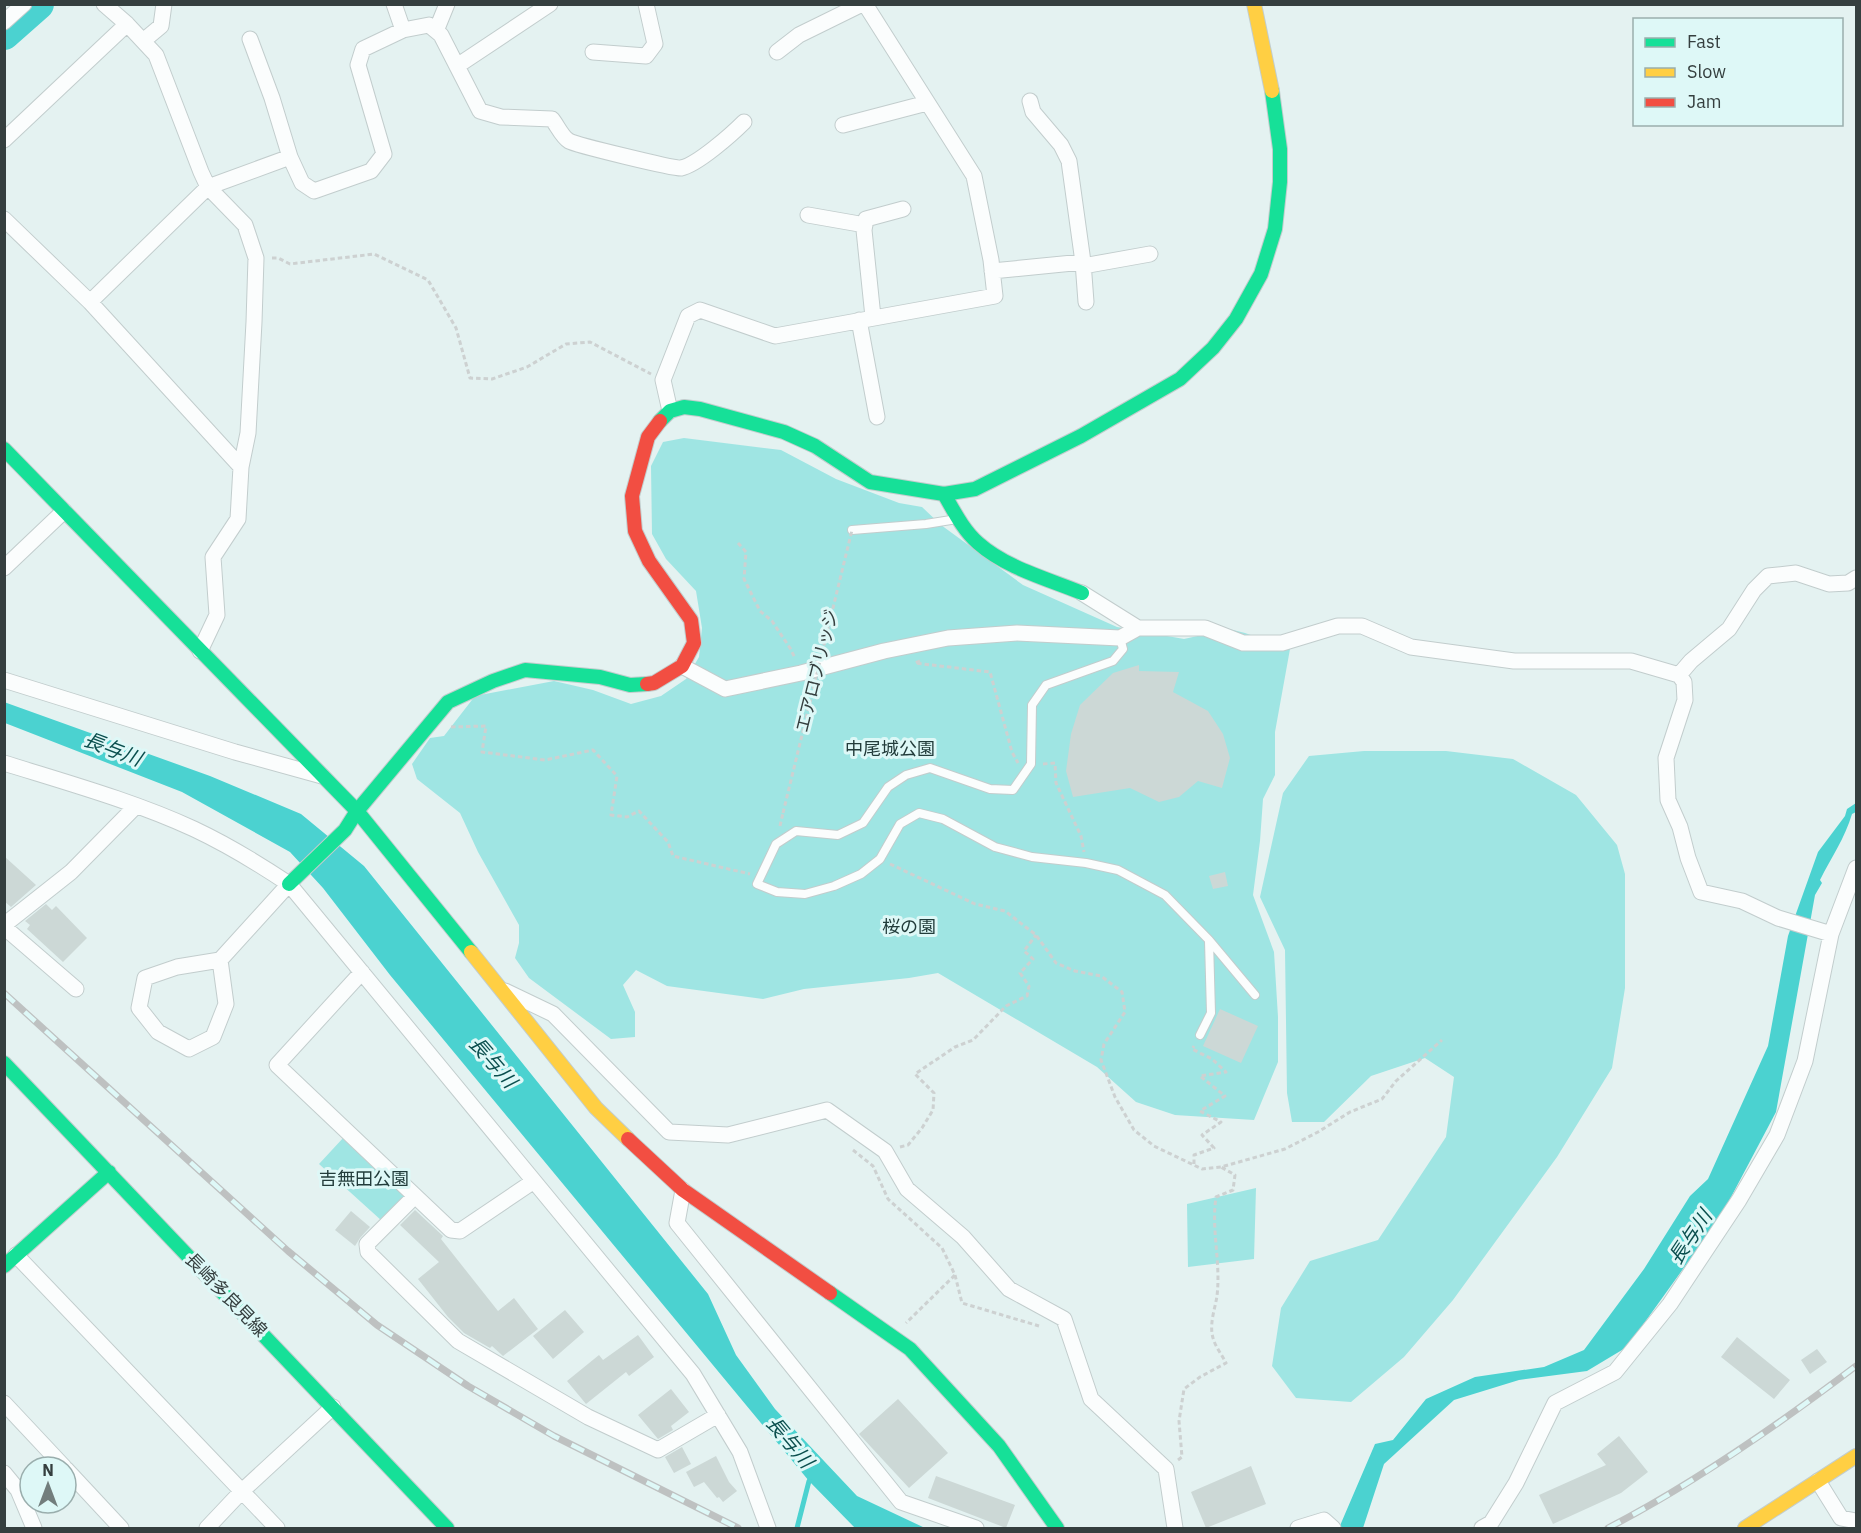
<svg xmlns="http://www.w3.org/2000/svg" width="1861" height="1533" font-family="'IBM Plex Sans','Noto Sans JP',sans-serif">
<rect width="100%" height="100%" fill="#e4f2f1"/>
<path fill="#9fe5e3" d="M 684,438 L 781,450 L 836,479 L 899,503 L 922,507 L 941,525 L 1023,585 L 1117,627 L 1184,639 L 1229,629 L 1245,633 L 1290,649 L 1275,732 L 1275,775 L 1263,799 L 1260,841 L 1253,895 L 1274,952 L 1278,1017 L 1278,1062 L 1254,1120 L 1175,1115 L 1136,1102 L 1097,1067 L 938,973 L 909,978 L 804,989 L 763,999 L 667,986 L 636,970 L 623,985 L 635,1012 L 635,1037 L 611,1039 L 529,978 L 515,958 L 519,943 L 519,925 L 478,852 L 460,813 L 417,779 L 412,764 L 430,738 L 444,736 L 475,696 L 554,681 L 593,690 L 631,704 L 661,696 L 686,679 L 699,657 L 702,628 L 696,591 L 666,559 L 652,534 L 651,466 L 663,442 Z
M 1364,751 L 1446,751 L 1513,759 L 1576,795 L 1617,845 L 1625,874 L 1625,988 L 1612,1068 L 1557,1157 L 1453,1300 L 1404,1357 L 1351,1402 L 1296,1398 L 1272,1366 L 1281,1308 L 1310,1261 L 1378,1240 L 1446,1137 L 1454,1077 L 1425,1058 L 1371,1076 L 1324,1122 L 1292,1122 L 1287,1093 L 1285,950 L 1260,897 L 1283,793 L 1309,756 Z
M 344,1137 L 407,1194 L 382,1221 L 319,1164 Z
M 1256,1188 L 1254,1259 L 1188,1267 L 1187,1204 Z"/>
<path fill="#4bd2d0" d="M 4,702 L 210,776 L 301,814 L 364,866 L 708,1294 L 736,1355 L 775,1409 L 857,1496 L 925,1528 L 855,1528 L 809,1481 L 390,975 L 323,888 L 290,852 L 182,792 L 5,723 Z
M 1856,803 L 1856,812 L 1852,814 C 1845,838 1831,858 1820,880 L 1822,883 L 1815,895 L 1776,1112 L 1721,1216 L 1627,1347 L 1587,1371 L 1519,1380 L 1454,1400 L 1384,1464 L 1363,1528 L 1339,1528 L 1375,1444 L 1393,1440 L 1426,1399 L 1475,1377 L 1544,1367 L 1584,1350 L 1644,1269 L 1690,1196 L 1708,1179 L 1768,1046 L 1788,936 L 1818,852 L 1845,816 L 1847,809 Z"/>
<g fill="none" stroke-linecap="round" stroke-linejoin="round">
<path stroke="#4bd2d0" stroke-width="5" d="M 797,1528 L 809,1481"/>
<path stroke="#4bd2d0" stroke-width="32" d="M 4,34 L 38,4"/>
</g>
<path fill="#ccd8d6" d="M 1139,665 L 1139,671 L 1179,672 L 1173,692 L 1208,711 L 1223,734 L 1230,758 L 1222,788 L 1198,781 L 1179,797 L 1159,802 L 1130,788 L 1073,797 L 1066,771 L 1071,734 L 1080,705 L 1113,673 Z
M 4,856 L 36,885 L 11,907 L 4,901 Z
M 1225,872 L 1228,886 L 1213,889 L 1209,876 Z
M 46,904 L 52,910 L 56,906 L 87,938 L 63,962 L 27,929 L 30,925 L 25,921 Z
M 1220,1009 L 1258,1026 L 1241,1063 L 1203,1046 Z
M 415,1210 L 443,1236 L 441,1239 L 498,1311 L 514,1298 L 538,1329 L 503,1356 L 492,1346 L 490,1348 L 464,1333 L 448,1317 L 418,1279 L 439,1262 L 400,1225 Z
M 351,1211 L 370,1227 L 360,1238 L 355,1246 L 335,1230 Z
M 565,1310 L 584,1332 L 553,1359 L 533,1336 Z
M 638,1335 L 654,1357 L 629,1376 L 626,1372 L 586,1404 L 567,1381 L 599,1355 L 603,1360 Z
M 1737,1337 L 1790,1380 L 1774,1399 L 1721,1357 Z
M 1817,1349 L 1827,1362 L 1810,1374 L 1801,1360 Z
M 671,1389 L 689,1412 L 671,1426 L 673,1430 L 658,1439 L 638,1415 Z
M 898,1399 L 948,1453 L 909,1488 L 859,1434 Z
M 1619,1436 L 1648,1472 L 1621,1493 L 1553,1524 L 1539,1495 L 1606,1465 L 1597,1454 Z
M 682,1447 L 691,1464 L 674,1473 L 665,1457 Z
M 716,1456 L 729,1482 L 737,1491 L 723,1502 L 719,1497 L 717,1498 L 704,1482 L 694,1487 L 686,1472 Z
M 1251,1466 L 1266,1504 L 1206,1528 L 1191,1492 Z
M 936,1476 L 1015,1505 L 1006,1528 L 928,1498 Z"/>
<g fill="none" stroke-linecap="round" stroke-linejoin="round">
<defs>
<path id="lane" d="M 852,530 L 926,524 L 957,519
M 1120,638 L 1123,649 L 1113,661 L 1046,685 L 1032,705 L 1031,764 L 1013,790 L 990,789 L 930,768 L 906,775 L 888,787 L 863,823 L 838,835 L 796,831 L 776,844 L 757,884 L 777,892 L 805,894 L 834,886 L 861,874 L 880,859 L 900,824 L 919,813 L 943,819 L 995,847 L 1032,857 L 1086,863 L 1118,870 L 1165,895 L 1209,940 L 1255,995
M 1200,1035 L 1211,1013 L 1209,941"/>
<path id="street" d="M 104,4 L 127,24 L 156,55 L 201,172 L 208,187 L 245,225 L 256,258 L 254,322 L 248,433 L 241,467 L 238,519 L 213,557 L 217,615 L 200,651
M 394,4 L 403,30
M 4,22 L 24,4
M 436,31 L 447,4
M 250,39 L 272,98 L 290,157
M 143,41 L 161,26 L 164,4
M 593,52 L 646,56 L 655,44 L 646,4
M 777,52 L 799,35 L 862,4
M 457,66 L 550,4
M 1030,101 L 1033,112 L 1061,145 L 1069,161 L 1083,262
M 843,125 L 927,103
M 4,140 L 127,24
M 808,215 L 865,225
M 4,219 L 90,302 L 241,467
M 1083,266 L 1150,254
M 992,271 L 1083,262 L 1086,302
M 90,302 L 208,187 L 290,157 L 302,183 L 314,191 L 371,171 L 384,154 L 358,65 L 363,49 L 403,30 L 429,25 L 441,35 L 480,111 L 501,117 L 552,119 C 557,125 562,137 569,141 C 576,145 675,169 681,168 C 697,165 732,134 744,122
M 873,317 L 864,230 L 866,219 L 903,209
M 859,320 L 877,417
M 670,411 L 663,380 L 688,316 L 700,310 L 775,336 L 995,296 L 991,260 L 974,176 L 865,4
M 4,568 L 64,511
M 1082,593 L 1138,628 L 1205,628 L 1243,643 L 1282,643 L 1338,626 L 1362,626 L 1411,647 L 1514,661 L 1631,661 L 1679,675 L 1684,682 L 1685,700 L 1666,758 L 1668,800 L 1680,827 L 1688,858 L 1701,892 L 1742,901 L 1778,918 L 1831,934
M 682,666 L 725,689 L 801,673 L 884,651 L 948,638 L 1017,633 L 1120,638 L 1138,628
M 1679,675 L 1691,661 L 1729,629 L 1754,590 L 1768,576 L 1796,573 L 1829,584 L 1848,583 L 1856,578
M 4,680 L 235,752 L 322,776
M 4,763 C 68,783 133,801 194,829 C 228,845 259,864 289,884 L 693,1374 L 740,1452 L 768,1528
M 4,925 L 71,872 L 136,806
M 4,927 L 76,989
M 220,960 L 226,1004 L 213,1037 L 189,1049 L 158,1032 L 139,1008 L 145,978 L 177,967 L 220,960 L 289,884
M 362,972 L 277,1065 L 451,1230 L 460,1231 L 534,1181
M 505,991 L 553,1014 L 669,1132 L 728,1135 L 827,1110 L 885,1151 L 907,1189 L 963,1237 L 1009,1289 L 1064,1319 L 1091,1399 L 1166,1469 L 1175,1528
M 683,1190 L 677,1223 L 901,1502 L 976,1528
M 415,1196 L 367,1244 L 368,1252 L 458,1341 L 588,1417 L 658,1450 L 718,1415
M 16,1255 L 277,1528
M 4,1403 L 64,1467
M 66,1469 L 121,1528
M 4,1473 L 18,1490 L 34,1528
M 1818,1481 L 1841,1518 L 1856,1521
M 207,1528 L 241,1492 L 333,1407
M 1298,1528 L 1324,1520 L 1333,1528
M 1482,1528 L 1491,1523 L 1516,1483 L 1555,1403 L 1615,1372 L 1670,1304 L 1739,1200 L 1777,1135 L 1805,1061 L 1831,934 L 1856,868"/>
<path id="fast" d="M 660,421 L 670,411 L 684,407 L 700,409 L 784,432 L 815,446 L 870,482 L 944,494 C 954,511 963,530 978,543 C 1006,568 1048,579 1082,593
M 4,449 L 357,811 L 471,952
M 944,494 L 975,489 L 1081,436 L 1180,379 L 1213,348 L 1236,319 L 1261,274 L 1275,229 L 1280,182 L 1280,149 L 1272,91
M 289,884 L 345,830 L 357,811 L 448,702 L 493,681 L 525,670 L 600,677 L 630,685 L 647,684
M 4,1063 L 447,1528
M 4,1266 L 109,1172
M 830,1293 L 910,1349 L 999,1446 L 1057,1528"/>
<path id="slow" d="M 1254,4 L 1272,91
M 471,952 L 596,1108 L 628,1139
M 1745,1528 L 1856,1456"/>
<path id="jam" d="M 647,684 L 654,683 L 682,666 L 694,643 L 691,620 L 649,561 L 635,531 L 632,496 L 648,437 L 660,421
M 628,1139 L 683,1190 L 830,1293"/>
</defs>
<use href="#lane" stroke="#c2cdcd" stroke-width="10"/>
<use href="#street" stroke="#c2cdcd" stroke-width="17"/>
<use href="#fast" stroke="#c2cdcd" stroke-width="16"/>
<use href="#slow" stroke="#c2cdcd" stroke-width="16"/>
<use href="#jam" stroke="#c2cdcd" stroke-width="16"/>
<path stroke="#cdd1d1" stroke-width="3" stroke-dasharray="4.5 3" stroke-linecap="butt" d="M 272,258 L 278,258 L 290,264 L 374,254 L 428,280 L 456,328 L 470,378 L 492,379 L 527,367 L 566,344 L 590,342 L 651,374
M 738,543 L 746,552 L 744,579 L 760,611 L 772,621 L 790,648 L 795,658
M 920,661 L 915,663 L 990,672 L 1012,752 L 1018,763
M 451,727 L 486,726 L 482,752 L 545,760 L 593,750 L 617,776 L 611,815 L 627,817 L 639,811 L 668,842 L 673,856 L 750,874
M 1043,764 L 1055,763 L 1056,783 L 1081,836 L 1084,852
M 780,826 L 783,813
M 890,864 L 975,904 L 1005,911 L 1036,935 L 1056,963 L 1075,971 L 1101,976 L 1122,992 L 1125,1012 L 1104,1044 L 1101,1060 L 1115,1097 L 1134,1130 L 1154,1146 L 1202,1169 L 1221,1167 L 1285,1149 L 1318,1132 L 1350,1112 L 1382,1099 L 1396,1081 L 1442,1040
M 900,1147 L 908,1145 L 922,1128 L 933,1110 L 934,1093 L 915,1074 L 955,1047 L 973,1040 L 1006,1006 L 1027,996 L 1029,986 L 1020,973 L 1033,959 L 1024,951 L 1036,935
M 853,1150 L 873,1166 L 888,1199 L 942,1248 L 955,1275 L 906,1323
M 1194,1164 L 1194,1155 L 1214,1148 L 1202,1135 L 1221,1122 L 1200,1111 L 1225,1096 L 1200,1076 L 1226,1072 L 1212,1059 L 1192,1049 L 1194,1046
M 955,1275 L 962,1303 L 1039,1326
M 1178,1460 L 1182,1457 L 1179,1421 L 1184,1389 L 1200,1377 L 1226,1363 C 1222,1355 1215,1346 1213,1338 C 1209,1324 1215,1309 1217,1296 C 1221,1262 1211,1230 1216,1197 L 1233,1190 L 1235,1175 L 1221,1167"/>
<use href="#lane" stroke="#fbfdfd" stroke-width="8"/>
<use href="#street" stroke="#fbfdfd" stroke-width="15"/>
<use href="#fast" stroke="#16e098" stroke-width="14"/>
<use href="#slow" stroke="#ffcf43" stroke-width="14"/>
<use href="#jam" stroke="#f24e42" stroke-width="14"/>
<defs>
<path id="rail" d="M 4,993 L 288,1251 L 377,1325 L 468,1386 L 554,1436 L 738,1528
M 1608,1528 C 1695,1483 1778,1425 1856,1366"/>
</defs>
<use href="#rail" stroke="#bec1c1" stroke-width="7"/>
<use href="#rail" stroke="#def8f7" stroke-width="4.5" stroke-dasharray="14" stroke-linecap="butt"/>
<path stroke="#cdd1d1" stroke-width="3" stroke-dasharray="4.5 3" stroke-linecap="butt" d="M 783,813 L 852,530"/>
</g>
<g text-anchor="middle" stroke-width="6" stroke-linejoin="round" paint-order="stroke">
<g font-size="18" fill="#353f3f" stroke="#def8f7">
<text transform="translate(817 671) rotate(-76)" y="6">エアロブリッジ</text>
<text transform="translate(226 1295) rotate(46)" y="6">長崎多良見線</text>
</g>
<g font-size="18" fill="#223c3b" stroke="#def8f7">
<text x="890" y="755">中尾城公園</text>
<text x="909" y="933">桜の園</text>
<text x="364" y="1185">吉無田公園</text>
</g>
<g font-size="20" font-style="italic" fill="#0b4f4e" stroke="#def8f7">
<text transform="translate(113 749) rotate(21)" y="7">長与川</text>
<text transform="translate(493 1062) rotate(49)" y="7">長与川</text>
<text transform="translate(1690 1237) rotate(-56)" y="7">長与川</text>
<text transform="translate(790 1442) rotate(50)" y="7">長与川</text>
</g>
</g>
<rect width="1861" height="1533" fill="none" stroke="#353f3f" stroke-width="12"/>
<rect x="1633" y="18" width="210" height="108" fill="#def8f7" stroke="#9aaead" stroke-width="1.5"/>
<rect x="1645" y="38" width="30" height="9" fill="#16e098" stroke="#9aaead" stroke-width="1.5"/>
<text x="1687" y="48" font-size="18" fill="#353f3f">Fast</text>
<rect x="1645" y="68" width="30" height="9" fill="#ffcf43" stroke="#9aaead" stroke-width="1.5"/>
<text x="1687" y="78" font-size="18" fill="#353f3f">Slow</text>
<rect x="1645" y="98" width="30" height="9" fill="#f24e42" stroke="#9aaead" stroke-width="1.5"/>
<text x="1687" y="108" font-size="18" fill="#353f3f">Jam</text>
<g transform="translate(48 1485)"><circle r="28" fill="#def8f7" stroke="#9aaead" stroke-width="1.5"/>
<path d="M0-4.5L10 22L0 15L-10 22Z" fill="#727e7d"/>
<text y="-9" font-size="16" font-weight="bold" text-anchor="middle" fill="#353f3f">N</text>
</g>
</svg>
